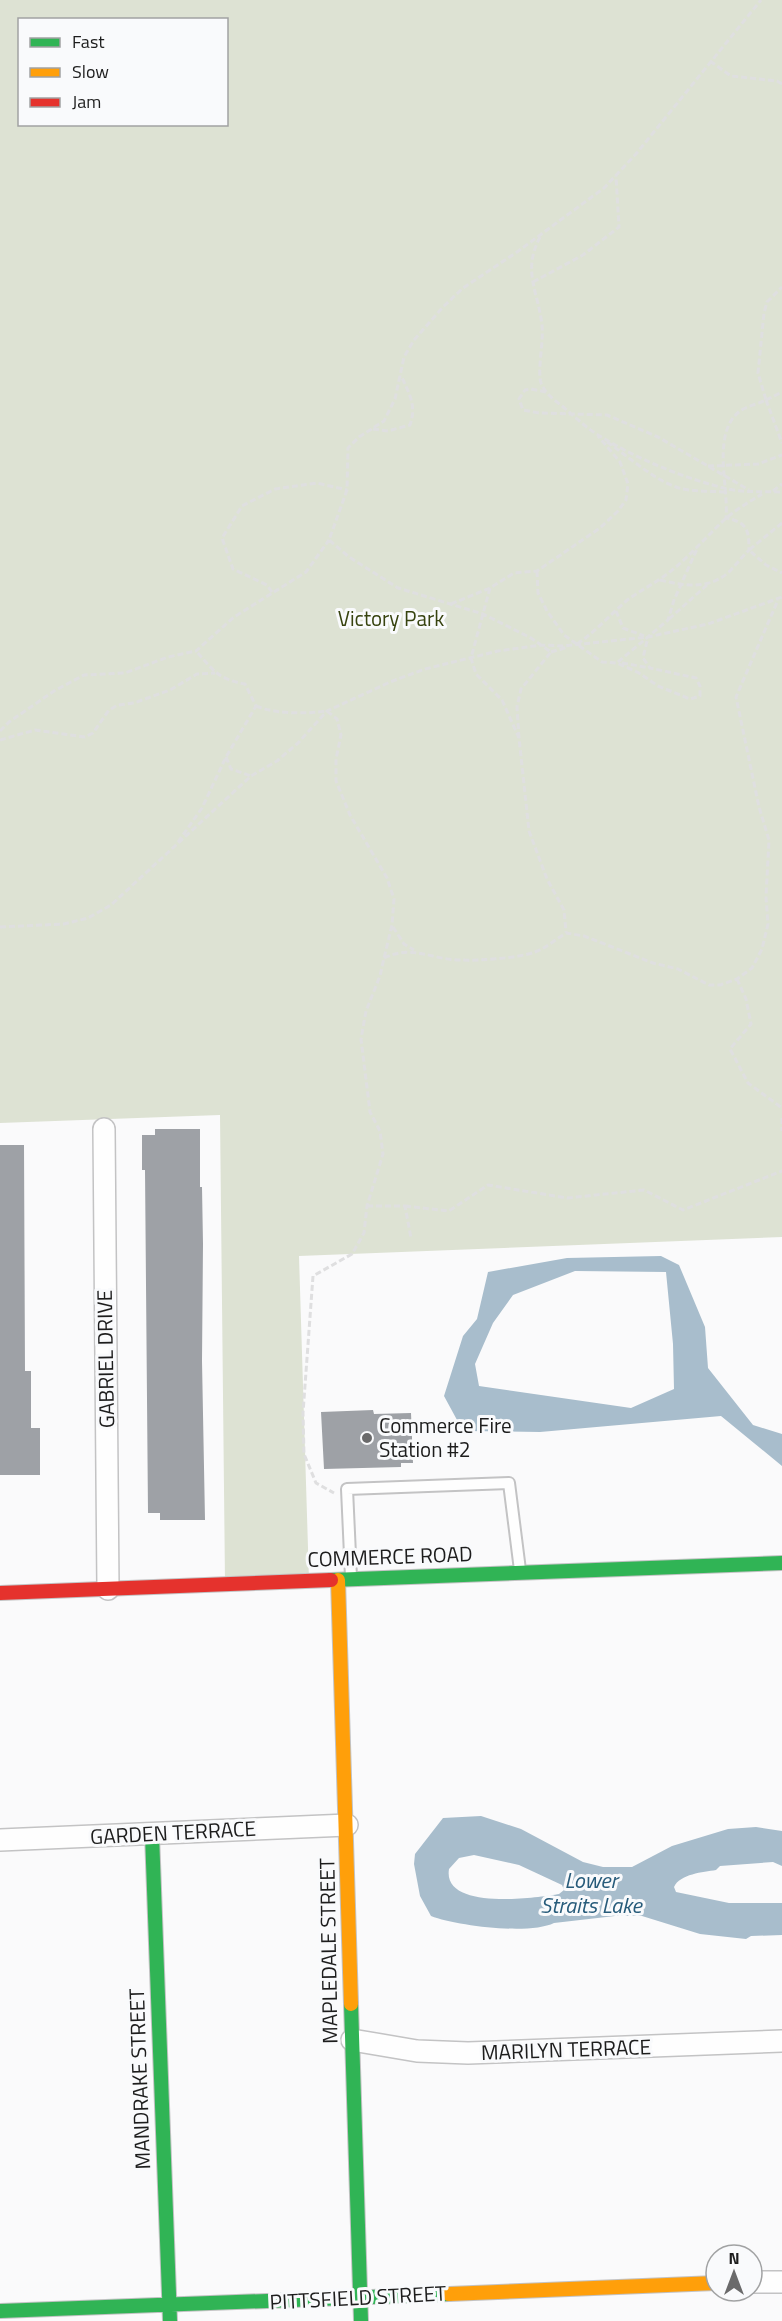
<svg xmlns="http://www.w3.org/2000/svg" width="782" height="2321" font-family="'Titillium Web',sans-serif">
<rect width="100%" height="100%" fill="#fafafb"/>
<path fill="#dde2d3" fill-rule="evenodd" d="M 0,0 L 782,0 L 782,1237 L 299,1256 L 309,1580 L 225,1582 L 220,1115 L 0,1123 ZM 20,20 L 226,20 L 226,124 L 20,124 Z"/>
<path fill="#a8bdcc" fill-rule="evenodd" d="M 661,1256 L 679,1265 L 705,1327 L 708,1368 L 753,1425 L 782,1434 L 782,1466 L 721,1416 L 540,1432 L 463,1431 L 444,1396 L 463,1336 L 477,1319 L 488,1272 L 567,1258 ZM 575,1271 L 666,1272 L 673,1344 L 674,1389 L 631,1408 L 479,1386 L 475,1364 L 493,1323 L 513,1295 Z
M 481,1816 L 521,1829 L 583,1862 L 603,1867 L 632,1867 L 672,1846 L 728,1829 L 756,1827 L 782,1831 L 782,1866 L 773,1862 L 720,1866 L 716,1870 C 703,1872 680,1874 674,1887 L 676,1892 L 729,1903 L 782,1903 L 782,1935 L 751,1936 L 746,1939 L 700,1934 L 642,1916 L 615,1916 L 554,1923 C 530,1935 457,1926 431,1916 L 420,1896 L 414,1864 L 415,1854 L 443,1818 ZM 474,1855 L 519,1865 L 562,1885 L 564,1890 L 559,1894 C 537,1898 442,1911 449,1869 L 459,1858 Z"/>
<path fill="#9ea1a6" d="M 155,1129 L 200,1129 L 200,1187 L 202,1187 L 203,1244 L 202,1361 L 205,1520 L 160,1520 L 160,1513 L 148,1513 L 145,1170 L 142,1170 L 142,1135 L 155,1135 Z
M 0,1145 L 24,1145 L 25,1371 L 31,1371 L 31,1428 L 40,1428 L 40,1475 L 0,1475 Z
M 373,1410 L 374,1414 L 411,1413 L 413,1463 L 401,1463 L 401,1467 L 324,1469 L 321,1412 Z"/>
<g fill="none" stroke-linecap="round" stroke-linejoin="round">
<defs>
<path id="lane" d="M 351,1577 L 347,1489 L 509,1483 L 520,1570"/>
<path id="street" d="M 104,1129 L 108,1589
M 0,1840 L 347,1825
M 352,2040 L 417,2051 L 468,2053 L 782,2041
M 752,2282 L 782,2282"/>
<path id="fast" d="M 331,1580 L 782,1563
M 152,1835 L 170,2321
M 351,2004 L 361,2321
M 0,2311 L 449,2294"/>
<path id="slow" d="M 338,1580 L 351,2004
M 449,2294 L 716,2283"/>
<path id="jam" d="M 0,1593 L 331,1580"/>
</defs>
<use href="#lane" stroke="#c3c3c4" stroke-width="14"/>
<use href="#street" stroke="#c3c3c4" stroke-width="24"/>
<use href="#fast" stroke="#c3c3c4" stroke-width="16"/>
<use href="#slow" stroke="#c3c3c4" stroke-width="16"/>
<use href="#jam" stroke="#c3c3c4" stroke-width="16"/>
<path stroke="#dfdfe0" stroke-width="3" stroke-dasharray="6 3" stroke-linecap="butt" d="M 710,61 L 731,76 L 777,81 L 782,84
M 540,237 C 522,271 538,291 542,325 C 544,341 537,371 541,383 C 545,393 554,400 562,406 C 574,416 585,427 598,435 C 635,458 685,479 728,489 C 745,493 764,491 782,492
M 533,282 L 583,255 L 619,227 L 616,176
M 546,392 L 531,389 L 525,390 L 519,399 L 523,410 L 539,413 L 607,415 L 658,437 L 749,490
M 766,400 L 782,443
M 766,400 L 782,392
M 373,429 L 388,431 L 410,425 C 417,405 409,394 401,375
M 607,442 C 628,456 655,481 679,488 C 694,492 711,491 726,492
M 708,466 L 758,464 L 782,455
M 773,491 L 782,484
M 782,523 L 749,550 L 766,565 L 782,573
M 537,571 L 538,593 L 547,611 L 564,635 L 602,662 L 617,663 L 639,673 L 658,686 L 690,699 L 700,696 L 700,686 L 696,678 L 650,668 L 643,658 L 648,637
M 660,580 C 685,586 708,590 729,572 C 736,565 742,557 749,550 C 749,530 747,522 726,518 C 729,487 711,433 740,411 C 747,406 758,404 766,400 L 758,373 L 764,313 L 767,302 L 782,287
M 490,588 L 471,658 L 476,674 L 502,700 L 519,738 L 529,831 L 547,879 L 564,910 L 566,932
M 272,592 L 267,585 L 233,569 L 222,538 L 242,506 L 275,489 L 317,483 L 347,490
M 451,604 L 490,588 L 514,573 L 537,571 L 600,528 L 618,511 L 626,500 L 628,484 L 620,462 L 598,436
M 616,611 L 623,628 L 644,636
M 669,619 L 707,585
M 577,644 C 595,632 609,616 625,602 C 636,593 648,587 660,579 C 684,563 703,540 724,520 C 735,510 749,502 762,494
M 551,652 L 568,647
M 618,662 L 668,620 L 674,600 L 697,549
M 622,663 L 650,668
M 256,706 C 275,714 306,714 327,711 L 337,719 L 341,735 L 336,759 L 336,781 L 350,815 L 387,878 L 394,899 L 392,925 L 384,958 L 380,976 L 366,1011 L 361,1039 L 370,1112 L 380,1131 L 383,1154 L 367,1206 L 364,1233 L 352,1254 L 313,1276 L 303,1413 L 304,1454 L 316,1483 L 334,1493
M 0,731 L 9,722 L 54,691 L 84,675 L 125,673 L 168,657 L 196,651 L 234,617 L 306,572 L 329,540
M 519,738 L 517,707 L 521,689 L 551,652 L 531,638 L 483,614 L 398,588 L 349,557 L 329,540 L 347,490 L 348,448 L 359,437 L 384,421 L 395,399 L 404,357 L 414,340 L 443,307 L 463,288 L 517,252 L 604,188 L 636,154 L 761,0
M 0,740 L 35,730 L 85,737 L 93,733 L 109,710 L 118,705 L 134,703 L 170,690 L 197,674 L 215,673
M 226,757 L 231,769 L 251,776
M 178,842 L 202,808 L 226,757 L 256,706 L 245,684 C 218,679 214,671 196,651
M 0,927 L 64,924 L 88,918 L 111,905 L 251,776 L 277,761 L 298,743 L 327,711 L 390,682 L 425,669 L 498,651 L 541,645 L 563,646 L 648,637 L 708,624 L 782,597
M 393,927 L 404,944 L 414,950
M 384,958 C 414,944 431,960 461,960 C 478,961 519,958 535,952 C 546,948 556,939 566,933 L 584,936 L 653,963 L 678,969 L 709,985 L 720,985 L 737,979 L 752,968 L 762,949 L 768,924 L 766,897 L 769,840 L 759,807 L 736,697 L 778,600
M 737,979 L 746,999 L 751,1024 L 730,1049 L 748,1083 L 782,1108
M 782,1118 L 782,1131
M 367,1206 L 405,1206 L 411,1238
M 405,1206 L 449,1211 L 488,1185 L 567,1198 L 644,1190 L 683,1210 L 782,1171"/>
<use href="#lane" stroke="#fefefe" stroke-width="10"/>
<use href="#street" stroke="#fefefe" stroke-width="21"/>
<use href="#fast" stroke="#30b455" stroke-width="14"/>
<use href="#slow" stroke="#ff9f0a" stroke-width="14"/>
<use href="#jam" stroke="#e5322d" stroke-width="14"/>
</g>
<circle fill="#6a6a6b" stroke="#f9fafc" stroke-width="2" cx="367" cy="1438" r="6"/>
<g text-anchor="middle" stroke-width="6" stroke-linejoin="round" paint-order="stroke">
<g font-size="21" fill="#37430f" stroke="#f9fafc">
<text x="391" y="626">Victory Park</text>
</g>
<g font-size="21" fill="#1d1d1d" stroke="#f9fafc">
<text transform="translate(106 1359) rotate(-91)" y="7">GABRIEL DRIVE</text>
<text transform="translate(390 1557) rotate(-2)" y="7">COMMERCE ROAD</text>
<text transform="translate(173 1833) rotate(-3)" y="7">GARDEN TERRACE</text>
<text transform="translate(329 1951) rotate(-91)" y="7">MAPLEDALE STREET</text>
<text transform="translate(566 2050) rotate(-2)" y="7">MARILYN TERRACE</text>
<text transform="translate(140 2079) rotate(-92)" y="7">MANDRAKE STREET</text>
<text transform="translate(358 2298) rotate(-3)" y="7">PITTSFIELD STREET</text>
</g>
<g font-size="21" fill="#1d1d1d" stroke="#f9fafc" text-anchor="start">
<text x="379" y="1433">Commerce Fire<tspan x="379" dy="24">Station #2</tspan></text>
</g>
<g font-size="22" font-style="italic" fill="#275b7a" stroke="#f9fafc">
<text x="591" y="1888">Lower<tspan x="591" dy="25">Straits Lake</tspan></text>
</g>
</g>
<rect x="18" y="18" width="210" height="108" fill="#f9fafc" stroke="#a1a2a3" stroke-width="1.5"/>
<rect x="30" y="38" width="30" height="9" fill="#30b455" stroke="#a1a2a3" stroke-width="1.5"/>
<text x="72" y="48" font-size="18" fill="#1d1d1d">Fast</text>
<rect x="30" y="68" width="30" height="9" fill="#ff9f0a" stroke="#a1a2a3" stroke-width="1.5"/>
<text x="72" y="78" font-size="18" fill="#1d1d1d">Slow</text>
<rect x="30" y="98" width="30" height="9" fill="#e5322d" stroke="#a1a2a3" stroke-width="1.5"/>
<text x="72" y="108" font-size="18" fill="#1d1d1d">Jam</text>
<g transform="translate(734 2273)"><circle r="28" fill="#f9fafc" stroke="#a1a2a3" stroke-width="1.5"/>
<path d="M0-4.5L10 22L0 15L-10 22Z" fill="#6a6a6b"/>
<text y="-9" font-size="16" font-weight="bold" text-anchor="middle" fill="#1d1d1d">N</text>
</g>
</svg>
